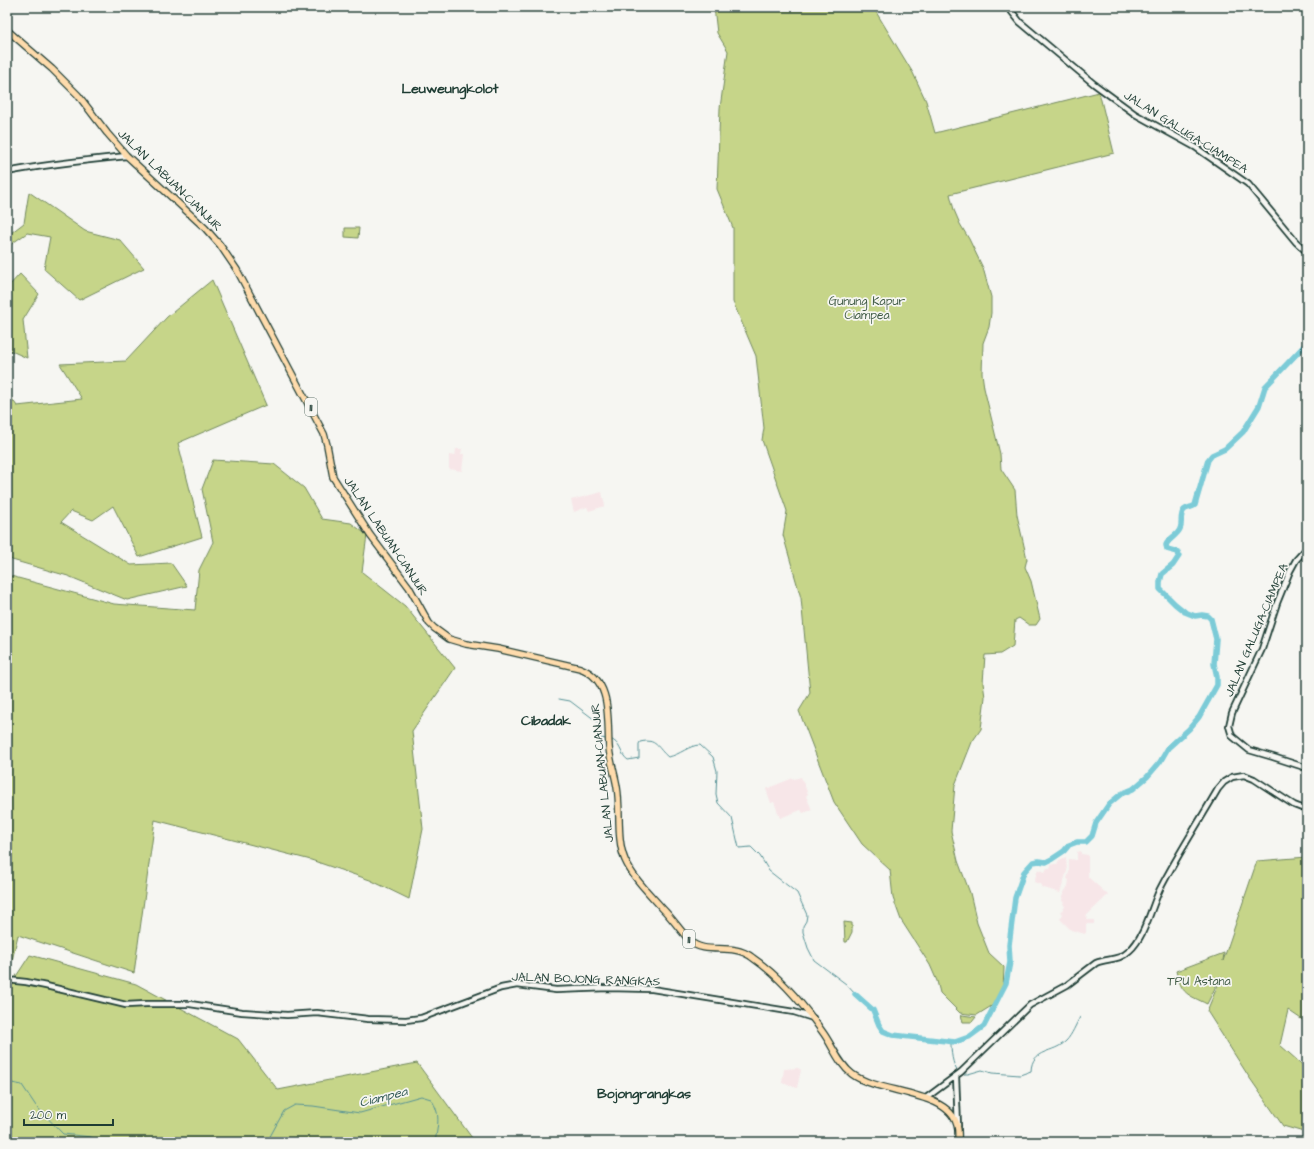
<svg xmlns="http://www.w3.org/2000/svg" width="1314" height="1149" font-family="'Architects Daughter',sans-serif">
<rect width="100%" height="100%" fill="#f6f6f2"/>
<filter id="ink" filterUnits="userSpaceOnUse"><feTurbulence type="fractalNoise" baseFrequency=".025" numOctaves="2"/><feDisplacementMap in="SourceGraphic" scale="8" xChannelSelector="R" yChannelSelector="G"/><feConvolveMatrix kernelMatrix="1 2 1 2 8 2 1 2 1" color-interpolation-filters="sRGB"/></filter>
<g filter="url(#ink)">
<path fill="#f7e6e8" d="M 456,449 L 462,449 L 461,454 L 464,454 L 462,471 L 449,469 L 449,455 L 455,456 Z
M 602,492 L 605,506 L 589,511 L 587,507 L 574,512 L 571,500 Z
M 801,777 L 808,794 L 806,796 L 812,810 L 803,813 L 801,810 L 780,818 L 774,802 L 771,803 L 766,789 L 793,778 L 794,779 Z
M 1081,851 L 1081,854 L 1088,855 L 1088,877 L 1108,895 L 1086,916 L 1088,918 L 1087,920 L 1094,920 L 1094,924 L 1086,924 L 1086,932 L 1085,934 L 1071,930 L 1060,919 L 1063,914 L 1060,912 L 1065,907 L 1063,903 L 1064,902 L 1062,901 L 1063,894 L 1068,886 L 1069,880 L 1067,879 L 1069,872 L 1069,859 L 1077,860 L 1077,852 Z
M 1066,857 L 1067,871 L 1060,893 L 1041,887 L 1042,885 L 1034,882 L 1038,869 L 1045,872 L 1047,868 L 1050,868 L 1051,865 L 1054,864 L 1057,864 L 1059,860 Z
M 798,1068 L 801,1070 L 797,1088 L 782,1083 L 784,1069 Z"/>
<path fill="#c6d589" stroke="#72895e" d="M 714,7 L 873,7 L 913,73 L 926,101 L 935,133 L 1099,92 L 1114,153 L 950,194 L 954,210 L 960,224 L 969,239 L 983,268 L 991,297 L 991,313 L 989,327 L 983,343 L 982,373 L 984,388 L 1000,454 L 1001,469 L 1015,490 L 1017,515 L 1027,559 L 1025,567 L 1031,581 L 1040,619 L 1036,625 L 1029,625 L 1019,618 L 1015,620 L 1013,646 L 1000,654 L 985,655 L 983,683 L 985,697 L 981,729 L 972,742 L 955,785 L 951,831 L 958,861 L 970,893 L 977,923 L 989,953 L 1004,967 L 1003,990 L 993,1005 L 977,1015 L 960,1013 L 940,993 L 937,981 L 930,965 L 901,920 L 893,898 L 890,870 L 862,844 L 834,802 L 799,711 L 810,693 L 801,598 L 783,535 L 787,511 L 762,440 L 764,428 L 756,356 L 733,302 L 733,228 L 717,189 L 720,108 L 728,51 L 717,33 Z
M 29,192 L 85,231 L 120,240 L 144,268 L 79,300 L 44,269 L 50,237 L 27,233 L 7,247 L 7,236 L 24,223 Z
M 345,228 L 359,228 L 358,238 L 345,237 Z
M 20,274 L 39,294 L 23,320 L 27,358 L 7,349 L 7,288 Z
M 212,280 L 266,405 L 178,443 L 202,537 L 139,557 L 113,506 L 93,520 L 71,511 L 61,522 L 131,565 L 171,563 L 187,586 L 127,600 L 68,576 L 12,560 L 7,557 L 7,392 L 17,406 L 82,399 L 60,364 L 126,361 L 167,317 Z
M 213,460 L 274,464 L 304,488 L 322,519 L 351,523 L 367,535 L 362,572 L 405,606 L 455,668 L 412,731 L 423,829 L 409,899 L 370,880 L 311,860 L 155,820 L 134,973 L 18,935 L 10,969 L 7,966 L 7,575 L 114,604 L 195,610 L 199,570 L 213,542 L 202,489 Z
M 1307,857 L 1307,1023 L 1288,1010 L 1280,1045 L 1307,1069 L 1307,1133 L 1283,1126 L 1249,1077 L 1207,1011 L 1220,980 L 1221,976 L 1207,1004 C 1187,994 1182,995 1176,971 L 1224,953 L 1223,961 L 1257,861 Z
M 844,922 L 852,923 L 852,932 L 847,942 L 845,942 Z
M 30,955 L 136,984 L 238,1039 L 278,1090 L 417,1063 L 475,1142 L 7,1142 L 7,990 Z
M 961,1015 L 962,1015 L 976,1017 L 972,1022 L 963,1022 Z"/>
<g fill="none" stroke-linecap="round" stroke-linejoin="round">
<path stroke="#569296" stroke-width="1" d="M 559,699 L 570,701 L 599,723 L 599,738 L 607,739
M 610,739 C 621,742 620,755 628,760 L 639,758 L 639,744 L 640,742 C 657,738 657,748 668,757 C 680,755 689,745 700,745 L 713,757 L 717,771 L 716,794 L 718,803 L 732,818 L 739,848 L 751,847 L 760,856 L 769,871 L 797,893 L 807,915 L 806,921 L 803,926 L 803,932 L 808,948 L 814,960 L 846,984 L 855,994
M 951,1042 C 951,1052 952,1064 958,1072
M 962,1074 L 968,1074 L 982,1070 L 992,1073 L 1020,1075 L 1031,1071 C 1032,1048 1053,1054 1066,1041 C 1072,1035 1076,1024 1080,1017
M 7,1082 L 22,1085 L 36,1106 L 63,1134 L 91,1137 L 100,1142
M 128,1142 L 146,1141 L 151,1142
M 267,1142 L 284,1111 L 295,1105 L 313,1106 L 360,1113 L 421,1096 L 431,1099 C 441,1114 438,1124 435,1142"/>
<path stroke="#7bcbd7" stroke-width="5.5" d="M 855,994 L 873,1010 L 879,1025 L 883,1031 L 893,1035 L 955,1042 L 969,1037 L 984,1026 L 1006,983 L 1010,962 L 1009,945 L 1015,898 L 1024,872 L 1033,862 L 1039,861 L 1046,862 L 1052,859 L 1064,851 L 1069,845 L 1077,842 L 1086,842 L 1092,836 L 1096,823 L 1109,804 L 1121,794 L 1133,789 L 1147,777 L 1160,762 L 1168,748 L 1189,729 L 1199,717 L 1217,685 L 1217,677 L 1214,664 L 1216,639 L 1211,619 L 1208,616 L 1202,615 L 1195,616 L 1185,612 L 1175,604 L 1160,589 L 1160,582 L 1162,574 L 1173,565 L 1179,556 L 1178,552 L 1167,549 L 1166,545 C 1169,538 1177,536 1180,529 C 1183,523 1179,516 1184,510 C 1187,507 1192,508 1195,505 L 1208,460 L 1212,455 L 1225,449 L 1243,432 L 1259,406 L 1265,387 L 1307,343"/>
<defs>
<path id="secondary" d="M 1008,7 L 1020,22 L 1094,84 L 1135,114 L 1195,147 L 1248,184 L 1296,242 L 1307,252
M 7,172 C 47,164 87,160 127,156
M 1307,548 L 1296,560 L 1290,571 L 1277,603 L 1262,649 L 1232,713 L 1229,726 L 1232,736 L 1249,750 L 1273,757 L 1307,768
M 7,980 L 26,982 L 46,986 L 126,1005 L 146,1004 L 190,1004 L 242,1012 L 287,1015 L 317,1013 L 368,1019 L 406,1020 L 421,1018 L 501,988 L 517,985 L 556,990 L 608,988 L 652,989 L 794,1012 L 813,1018
M 956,1076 L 958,1126
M 926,1098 L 961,1072 L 1030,1005 L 1067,985 L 1096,963 C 1108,958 1119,961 1129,951 C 1145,937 1151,908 1160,889 C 1178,854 1199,822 1218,789 L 1224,782 L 1232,777 L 1244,775 L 1254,779 L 1294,805 L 1307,810"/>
<path id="highway" d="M 7,30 L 52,69 L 78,95 L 107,133 L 127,156 L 205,228 L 220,245 L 237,270 L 324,434 L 327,445 L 333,477 L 370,535 L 409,587 L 429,623 L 434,628 L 449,639 L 466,644 L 498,649 L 580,668 C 613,680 607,720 609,747 C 610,761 615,774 617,787 C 621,810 616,839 625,860 C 633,878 649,893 662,908 C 672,918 680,930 690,941 C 701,952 721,947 735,950 C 741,951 748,954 753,958 C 782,978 804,1005 824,1034 C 833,1047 839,1064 852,1074 C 878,1094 948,1090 957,1125 C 959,1131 958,1137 958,1142"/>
</defs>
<use href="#secondary" stroke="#1f3d34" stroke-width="8"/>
<use href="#highway" stroke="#1f3d34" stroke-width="8"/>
<use href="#secondary" stroke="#f6f6f2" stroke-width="4.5"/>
<use href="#highway" stroke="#fedbac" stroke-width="5.5"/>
</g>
</g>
<g text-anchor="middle" stroke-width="3.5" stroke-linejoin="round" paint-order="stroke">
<g fill="#f6f6f2" stroke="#60746d" stroke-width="1">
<rect x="305" y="398" width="12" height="18" rx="3"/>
<rect x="683" y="930" width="12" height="18" rx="3"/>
</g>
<g font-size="11" font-weight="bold" fill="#1f3d34">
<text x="311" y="411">11</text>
<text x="689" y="943">11</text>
</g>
<g font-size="12" fill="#1f3d34" stroke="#f6f6f2">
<text transform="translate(1186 132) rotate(32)" y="4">JALAN GALUGA–CIAMPEA</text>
<text transform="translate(170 180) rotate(44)" y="4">JALAN LABUAN-CIANJUR</text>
<text transform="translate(386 536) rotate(56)" y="4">JALAN LABUAN-CIANJUR</text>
<text transform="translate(1256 630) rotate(-67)" y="4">JALAN GALUGA–CIAMPEA</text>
<text transform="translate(602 773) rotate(-96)" y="4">JALAN LABUAN-CIANJUR</text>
<text transform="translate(586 979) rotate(2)" y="4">JALAN BOJONG RANGKAS</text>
</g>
<g font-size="12" fill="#405b45" stroke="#f6f6f2">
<text x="867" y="305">Gunung Kapur<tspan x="867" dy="14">Ciampea</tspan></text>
<text x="1199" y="985">TPU Astana</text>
</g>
<g font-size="13" font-style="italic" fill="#315955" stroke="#f6f6f2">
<text transform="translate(383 1096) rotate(-14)" y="5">Ciampea</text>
</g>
<g font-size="14" font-weight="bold" fill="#1f3d34" stroke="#f6f6f2">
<text x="450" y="93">Leuweungkolot</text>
<text x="546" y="725">Cibadak</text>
<text x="644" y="1098">Bojongrangkas</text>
</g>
</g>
<rect width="1314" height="1149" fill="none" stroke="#f6f6f2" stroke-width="24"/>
<rect x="12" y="12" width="1290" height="1125" fill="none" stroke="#1f3d34" stroke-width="1.5" filter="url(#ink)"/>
<path d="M24 1119v6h89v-6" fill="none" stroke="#1f3d34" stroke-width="2"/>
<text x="30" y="1119" font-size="12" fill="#1f3d34" stroke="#f6f6f2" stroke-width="3" paint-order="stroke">200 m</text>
</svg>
